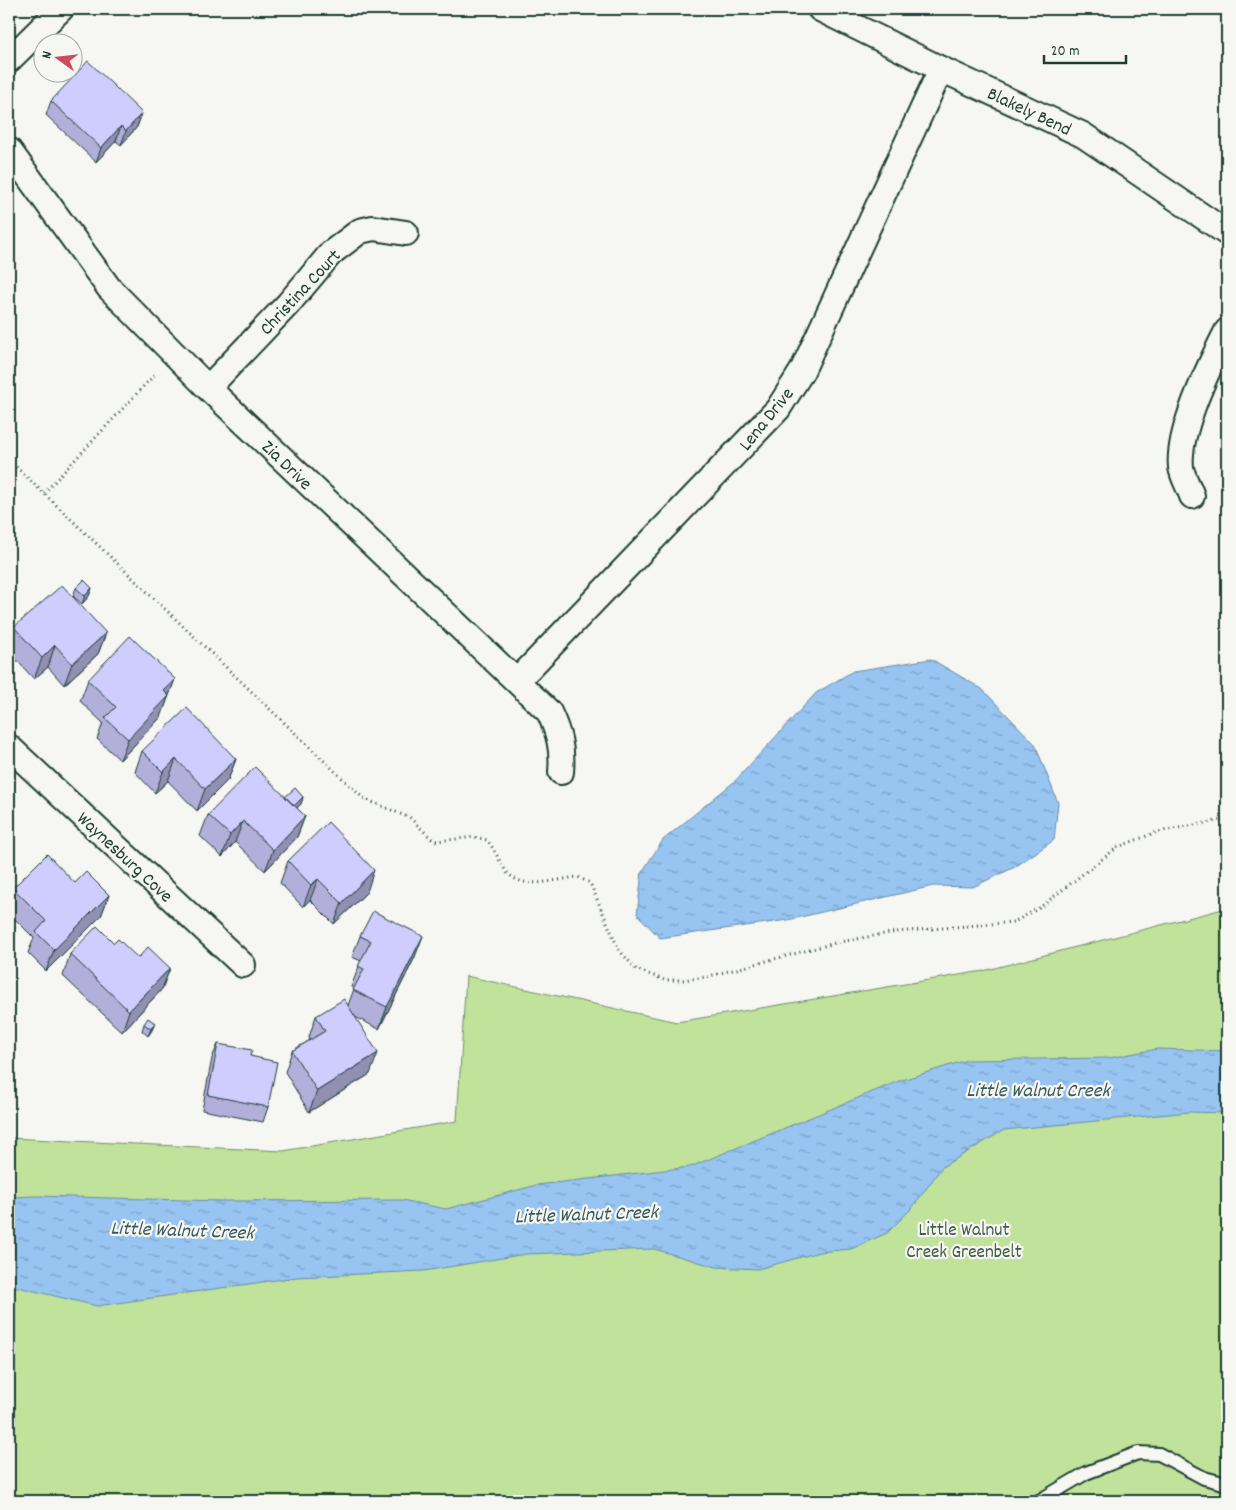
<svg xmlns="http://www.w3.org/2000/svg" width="1236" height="1510" font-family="Dekko,sans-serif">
<defs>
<pattern id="water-ripples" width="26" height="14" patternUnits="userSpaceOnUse" patternTransform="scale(1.25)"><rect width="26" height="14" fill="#97c4f1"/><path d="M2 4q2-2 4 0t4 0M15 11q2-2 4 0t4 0" fill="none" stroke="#7ba0c4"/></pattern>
</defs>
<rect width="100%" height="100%" fill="#f6f6f2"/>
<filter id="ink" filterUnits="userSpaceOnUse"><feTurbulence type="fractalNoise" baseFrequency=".02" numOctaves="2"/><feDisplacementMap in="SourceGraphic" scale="10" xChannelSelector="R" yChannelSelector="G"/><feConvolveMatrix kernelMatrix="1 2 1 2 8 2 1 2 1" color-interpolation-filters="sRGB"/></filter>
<g filter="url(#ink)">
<path fill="#c0e29b" stroke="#709068" d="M 1227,908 L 1227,1501 L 9,1501 L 9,1138 L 283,1151 L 457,1121 L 466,976 L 677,1022 L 983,971 Z"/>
<path fill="url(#water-ripples)" stroke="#678ea5" d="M 931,659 L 982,689 L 1035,744 L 1058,803 L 1054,840 L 1015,867 L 973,887 L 933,886 L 788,920 L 660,938 L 637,914 L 642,872 L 663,840 L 735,781 L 816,693 L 853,671 Z
M 1157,1049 L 1227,1051 L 1227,1113 L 1189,1112 L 1004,1130 L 942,1167 L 912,1208 L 887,1233 L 851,1249 L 819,1252 L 758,1269 L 716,1267 L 654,1249 L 526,1254 L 424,1271 L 297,1277 L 97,1306 L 9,1285 L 9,1197 L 37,1196 L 222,1201 L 402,1200 L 446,1209 L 537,1185 L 690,1167 L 899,1081 L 967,1060 L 1109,1058 Z"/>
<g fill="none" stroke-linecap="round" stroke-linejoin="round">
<defs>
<path id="lane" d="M 1039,1501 L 1086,1473 L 1138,1453 L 1159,1454 L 1204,1478 L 1227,1484"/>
<path id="street" d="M 820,9 L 941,69 L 1083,135 L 1227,233
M 9,60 L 61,9
M 9,150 L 109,288 L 208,388 L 549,712 C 559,733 563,749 561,772
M 208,388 L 288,304 L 331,253 L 360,231 L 373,228 L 406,233
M 1192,496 C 1189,487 1182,476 1181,467 C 1177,432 1211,362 1227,331
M 517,681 L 778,409 L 802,371 L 941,69
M 9,747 L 243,965"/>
</defs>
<use href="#lane" stroke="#1f3d34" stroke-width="16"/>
<use href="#street" stroke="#1f3d34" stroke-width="28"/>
<path stroke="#1f3d34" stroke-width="3" stroke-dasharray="1 4" stroke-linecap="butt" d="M 9,460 L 363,798 L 410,818 L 432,839 L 437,841 L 475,837 L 487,840 C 495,850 499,861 506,871 C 522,892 555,879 578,877 L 590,883 L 619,950 L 636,969 L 664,980 L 682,980 L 706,977 L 839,942 L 896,932 L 1014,922 L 1039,908 L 1118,847 L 1157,832 L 1227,819
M 44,493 L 156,373"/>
<use href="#lane" stroke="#f6f6f2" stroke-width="12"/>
<use href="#street" stroke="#f6f6f2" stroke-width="24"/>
</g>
<path fill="#b2afda" stroke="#1f3d34" d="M 51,101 L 142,113 L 137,127 L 121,145 L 116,141 L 96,162 L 46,115 Z
M 76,588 L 92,588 L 89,596 L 82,604 L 73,596 Z
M 14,627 L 106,633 L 98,654 L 64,685 L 48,667 L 34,679 L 9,652 L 9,642 Z
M 175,679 L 161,717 L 120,760 L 97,739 L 103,723 L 80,701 L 88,680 Z
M 142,751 L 236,759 L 228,780 L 197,811 L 168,781 L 155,793 L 135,772 Z
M 285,797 L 303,797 L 301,804 L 297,808 L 305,816 L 297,837 L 265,871 L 235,842 L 222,857 L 200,836 L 208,815 Z
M 288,861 L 367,892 L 334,924 L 310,900 L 303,907 L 280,883 Z
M 75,883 L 109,895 L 101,916 L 46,971 L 28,953 L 34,938 L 9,913 L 9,900 L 13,888 Z
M 360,936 L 415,957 L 379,1029 L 355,1017 L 370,1074 L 309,1112 L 285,1072 L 292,1051 L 310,1040 L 309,1037 L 316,1016 L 348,1005 L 354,989 L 351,987 L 361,961 L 352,957 Z
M 114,943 L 138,958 L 170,968 L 162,989 L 122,1032 L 63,976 L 70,954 Z
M 155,1023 L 152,1030 L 148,1036 L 142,1031 L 144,1024 Z
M 218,1044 L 250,1056 L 268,1107 L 263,1122 L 202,1110 L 212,1058 Z"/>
<path fill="#918fb2" stroke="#1f3d34" d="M 142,113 L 137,127 L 121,145 L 126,131 Z
M 121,126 L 116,141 L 96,162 L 101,148 Z
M 92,588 L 89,596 L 82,604 L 85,596 Z
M 106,633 L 98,654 L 64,685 L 72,664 Z
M 55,645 L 48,667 L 34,679 L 42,658 Z
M 175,679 L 161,717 L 120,760 L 128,739 L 164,691 Z
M 176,759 L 168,781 L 155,793 L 163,772 Z
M 236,759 L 228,780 L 197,811 L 205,789 Z
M 303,797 L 301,804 L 290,814 L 293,807 Z
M 305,816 L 297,837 L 265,871 L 273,850 Z
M 243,821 L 235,842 L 222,857 L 230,835 Z
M 374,870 L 367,892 L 334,924 L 342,903 Z
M 318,879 L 310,900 L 303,907 L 311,885 Z
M 109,895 L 101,916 L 46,971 L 54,950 Z
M 423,936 L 415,957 L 379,1029 L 387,1007 Z
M 170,968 L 162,989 L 122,1032 L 129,1011 Z
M 155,1023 L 152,1030 L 148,1036 L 151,1029 Z
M 378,1053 L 370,1074 L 309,1112 L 317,1091 Z"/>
<path fill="#cfccfe" stroke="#1f3d34" d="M 88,61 L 142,113 L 126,131 L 121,126 L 101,148 L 51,101 Z
M 84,580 L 92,588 L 85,596 L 76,588 Z
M 62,585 L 106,633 L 72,664 L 55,645 L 42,658 L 14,627 Z
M 130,636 L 175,679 L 164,691 L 169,696 L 128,739 L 105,718 L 116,707 L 88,680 Z
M 187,708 L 236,759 L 205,789 L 176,759 L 163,772 L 142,751 Z
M 255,767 L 305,816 L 273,850 L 243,821 L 230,835 L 208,815 Z
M 295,788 L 303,797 L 294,806 L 285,797 Z
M 328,822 L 374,870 L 342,903 L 318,879 L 311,885 L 288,861 Z
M 47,854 L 75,883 L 86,872 L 109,895 L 54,950 L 36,932 L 46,921 L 13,888 Z
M 373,911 L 423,936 L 387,1007 L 353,990 L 364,969 L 358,966 L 371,941 L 360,936 Z
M 97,926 L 114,943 L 118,939 L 138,958 L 148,947 L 170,968 L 129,1011 L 70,954 Z
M 344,999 L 378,1053 L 317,1091 L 292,1051 L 325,1031 L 316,1016 Z
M 148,1018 L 155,1023 L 151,1029 L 144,1024 Z
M 218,1044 L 252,1050 L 250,1056 L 277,1062 L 268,1107 L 208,1095 Z"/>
</g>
<g text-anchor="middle" stroke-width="4.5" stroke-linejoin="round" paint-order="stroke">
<g font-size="19" fill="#1f3d34" stroke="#f6f6f2">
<text transform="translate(1030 110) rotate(25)" y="7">Blakely Bend</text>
<text transform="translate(299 291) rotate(-47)" y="7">Christina Court</text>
<text transform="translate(765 418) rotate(-51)" y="7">Lena Drive</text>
<text transform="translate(288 464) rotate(44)" y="7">Zia Drive</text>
<text transform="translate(126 856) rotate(43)" y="7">Waynesburg Cove</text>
</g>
<g font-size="19" fill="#3f5e49" stroke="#f6f6f2">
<text x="964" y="1235">Little Walnut<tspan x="964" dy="22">Creek Greenbelt</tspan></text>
</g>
<g font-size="20" font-style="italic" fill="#37585a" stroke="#f6f6f2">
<text x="1038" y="1096">Little Walnut Creek</text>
<text transform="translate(586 1213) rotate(-2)" y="7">Little Walnut Creek</text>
<text transform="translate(182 1229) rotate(2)" y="7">Little Walnut Creek</text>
</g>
</g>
<rect width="1236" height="1510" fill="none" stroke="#f6f6f2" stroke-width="30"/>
<rect x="15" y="15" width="1206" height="1480" fill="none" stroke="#1f3d34" stroke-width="2" filter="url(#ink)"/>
<g transform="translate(58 58) rotate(285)"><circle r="24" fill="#f6f6f2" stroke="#a0aca6"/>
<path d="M0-4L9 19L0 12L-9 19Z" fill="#d1495b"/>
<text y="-8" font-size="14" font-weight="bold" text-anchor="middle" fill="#1f3d34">N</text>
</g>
<path d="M1044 55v8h82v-8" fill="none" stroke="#1f3d34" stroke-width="2.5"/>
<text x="1051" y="55" font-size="15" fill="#1f3d34" stroke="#f6f6f2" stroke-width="4" paint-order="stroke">20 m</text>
</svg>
